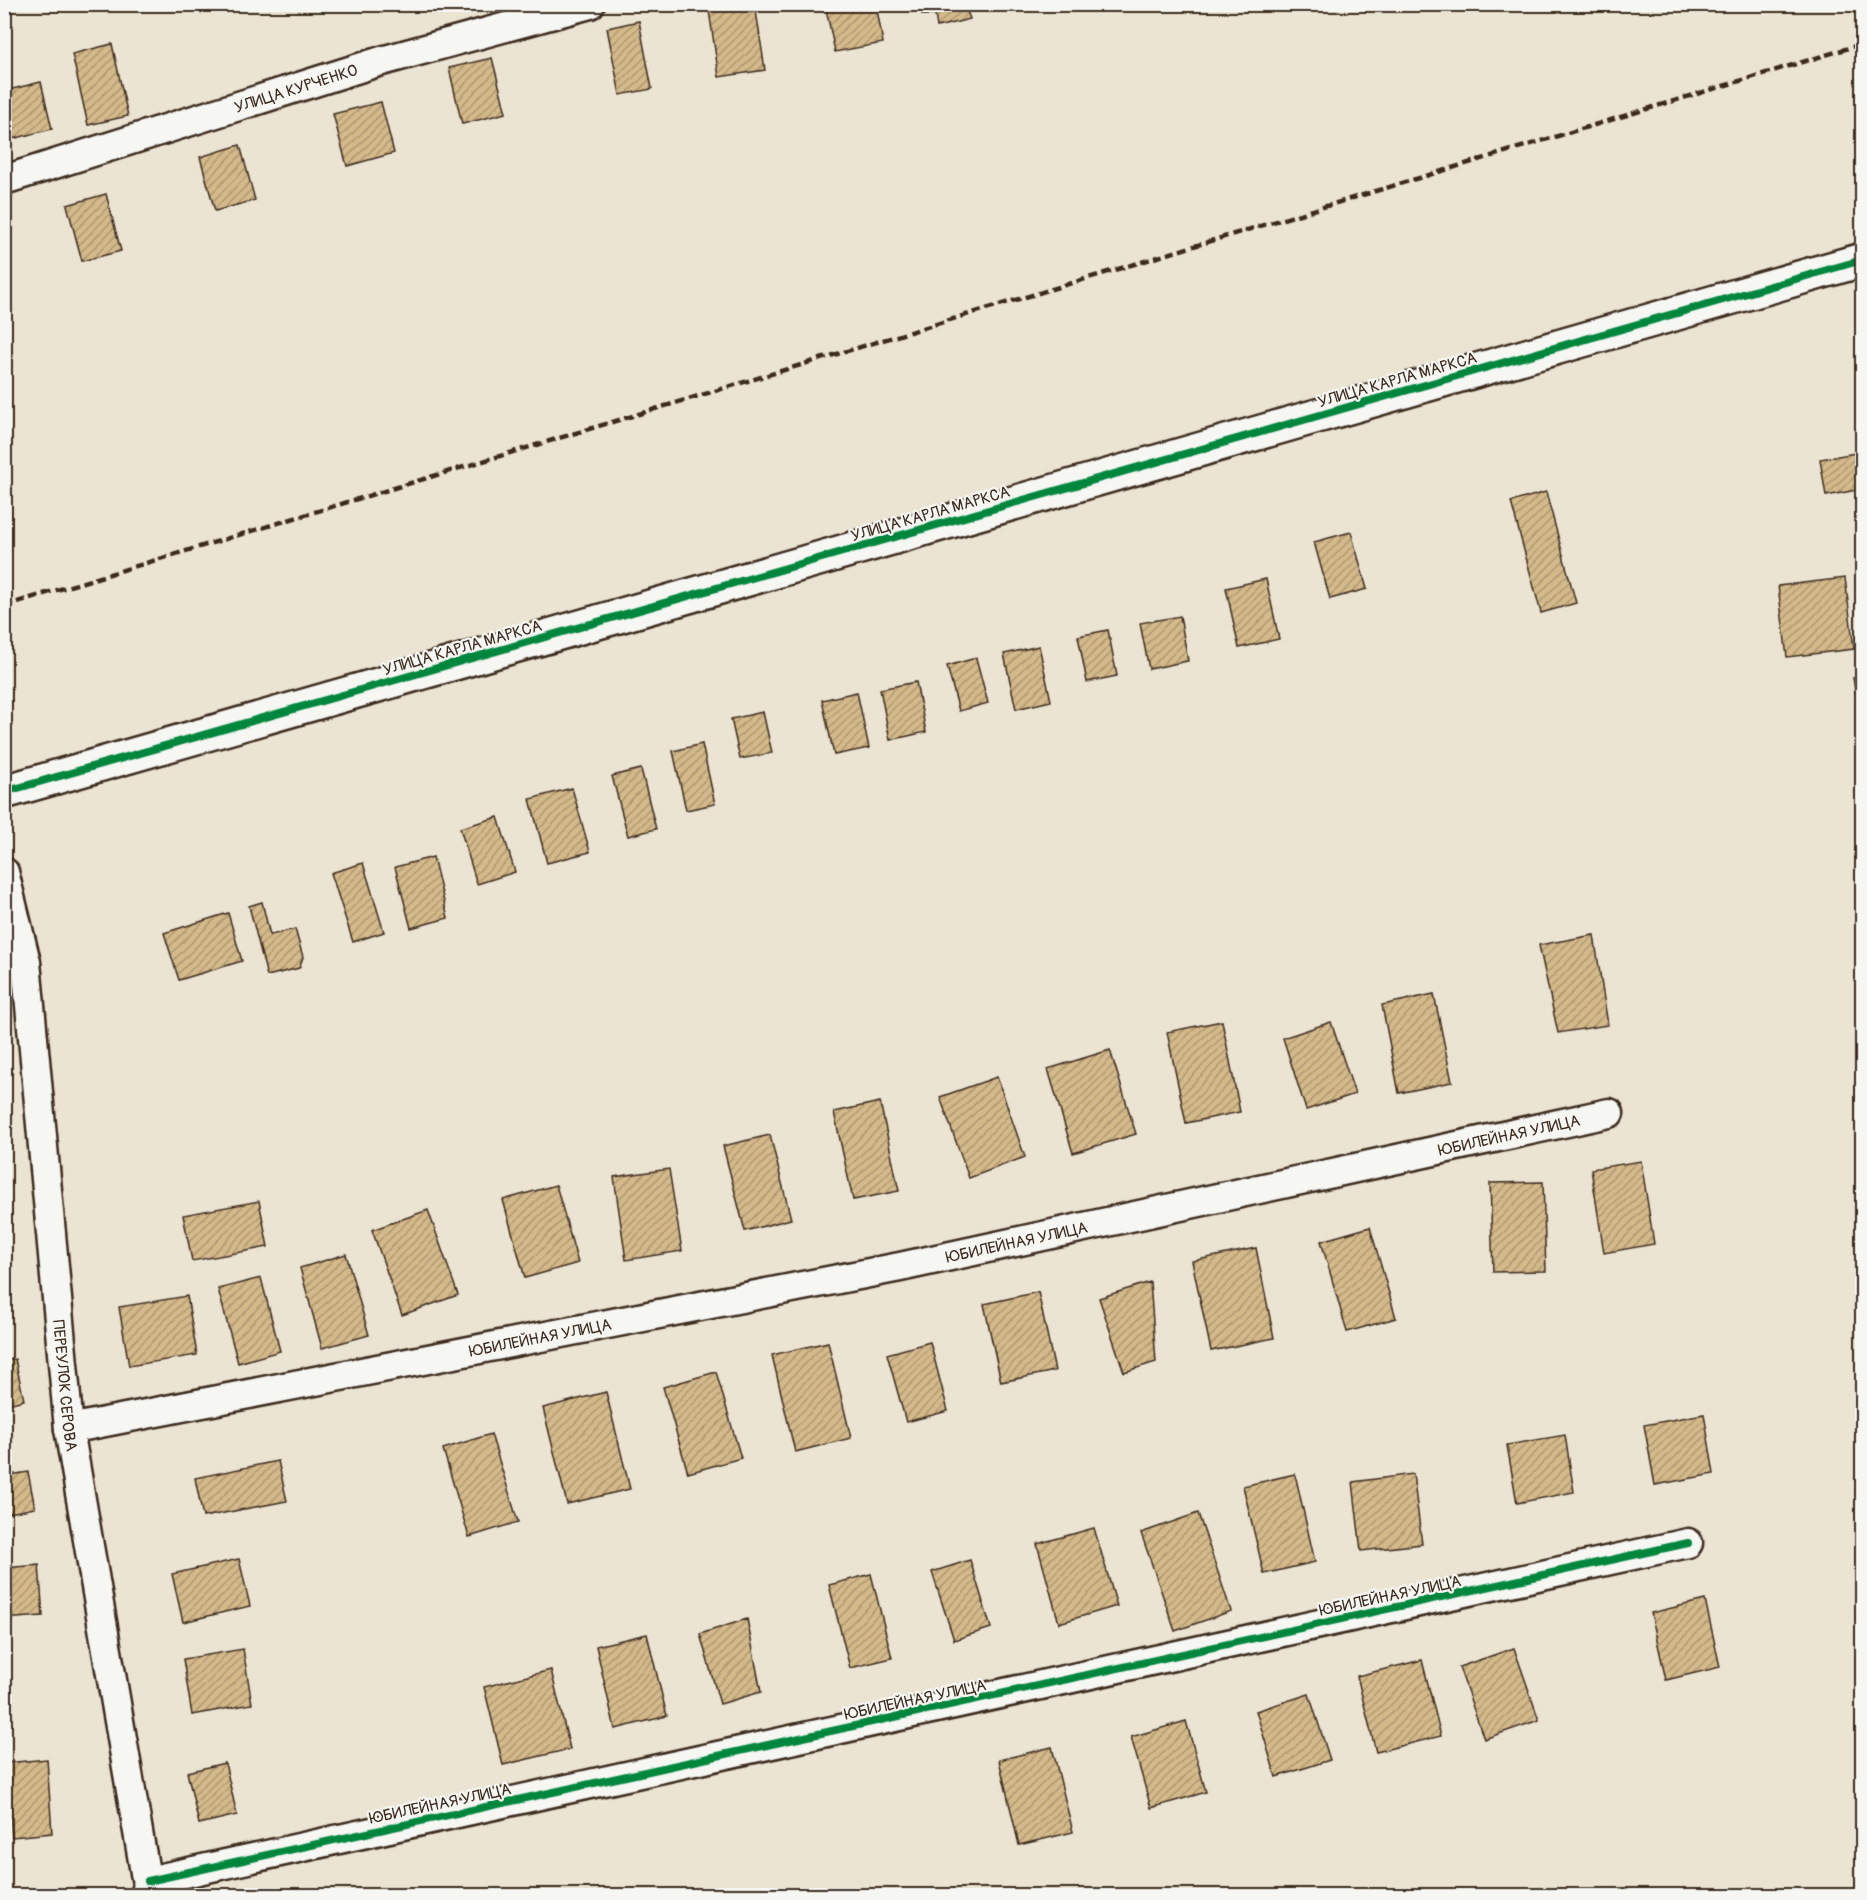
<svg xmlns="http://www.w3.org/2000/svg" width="1867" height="1900" viewBox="0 0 1867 1900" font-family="Pangolin,sans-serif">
  <defs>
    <pattern id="building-hatch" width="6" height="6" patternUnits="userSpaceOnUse" patternTransform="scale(1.5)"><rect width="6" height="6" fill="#d4b98a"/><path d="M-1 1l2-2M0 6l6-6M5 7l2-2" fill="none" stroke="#ad9770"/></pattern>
  </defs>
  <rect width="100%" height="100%" fill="#ece4d3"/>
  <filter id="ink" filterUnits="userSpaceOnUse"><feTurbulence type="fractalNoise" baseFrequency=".0167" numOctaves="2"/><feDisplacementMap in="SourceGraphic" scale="12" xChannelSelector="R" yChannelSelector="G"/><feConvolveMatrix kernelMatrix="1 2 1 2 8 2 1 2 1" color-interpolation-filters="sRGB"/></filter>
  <g filter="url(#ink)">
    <path fill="url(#building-hatch)" stroke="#3b2a1e" stroke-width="1.5" d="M708,4h47l10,66 -46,7z
      M825,4h51l7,39 -48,9z
      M919,4h66v2l-18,5 3,8 -33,8 -2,-12h-13z
      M639,21l13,68 -32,6 -13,-67z
      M112,44l16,72 -40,9 -16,-71z
      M492,58l14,55 -44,11 -13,-56z
      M41,82l11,47 -48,12v-50z
      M381,102l13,51 -47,13 -14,-52z
      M240,145l15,55 -40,11 -15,-54z
      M106,194l15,57 -39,10 -15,-56z
      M1862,452v37l-36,7 -6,-37z
      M1546,492l30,111 -35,10 -30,-111z
      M1351,532l16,57 -37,10 -16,-57z
      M1845,578l9,71 -67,8 -9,-71z
      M1266,579l13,60 -40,9 -13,-60z
      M1180,616l8,45 -39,8 -9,-46z
      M1108,630l9,46 -30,6 -9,-46z
      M1039,646l12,55 -35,8 -12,-55z
      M976,658l12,45 -29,8 -12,-45z
      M1862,677v42l-2,1 -7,-42z
      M916,682l10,50 -36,8 -10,-51z
      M857,692l12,56 -35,7 -12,-55z
      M763,712l9,41 -32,6 -9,-40z
      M702,744l13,60 -29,6 -13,-59z
      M641,769l15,60 -28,7 -16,-60z
      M572,788l18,64 -43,11 -17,-64z
      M498,817l17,55 -38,12 -17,-56z
      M433,857l15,61 -37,10 -16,-61z
      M363,863l21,69 -31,10 -22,-69z
      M262,902l8,33 25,-6 8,28 -4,11 -32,8 -18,-70z
      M228,913l14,48 -63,19 -15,-47z
      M1594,935l14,90 -50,8 -19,-88z
      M1434,994l18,88 -53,11 -17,-88z
      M1222,1021l18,91 -54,11 -19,-91z
      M1331,1022l24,72 -49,16 -23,-72z
      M1110,1050l26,84 -63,19 -25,-84z
      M997,1077l28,80 -56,21 -29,-81z
      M880,1102l19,89 -46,9 -19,-88z
      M770,1135l21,84 -46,12 -22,-85z
      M1641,1161l13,83 -50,9 -13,-84z
      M669,1169l13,82 -56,9 -12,-83z
      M1543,1182l3,89 -53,1 -3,-89z
      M556,1185l22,78 -53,15 -22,-78z
      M259,1201l9,46 -76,14 -9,-46z
      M428,1210l30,85 -56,20 -30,-85z
      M1370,1227l26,91 -49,14 -26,-91z
      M4,1243l7,39 -7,2z
      M1256,1248l18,90 -63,13 -19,-90z
      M346,1254l23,81 -47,13 -22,-80z
      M261,1278l19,73 -42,12 -20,-74z
      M1150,1282l6,80 -32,10 -25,-74z
      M1038,1292l17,79 -54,11 -17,-78z
      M187,1296l10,59 -68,11 -10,-59z
      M828,1342l23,96 -56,14 -23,-97z
      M930,1342l18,69 -42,11 -19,-68z
      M15,1359l9,41 -20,5v-44z
      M716,1372l25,86 -53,15 -25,-86z
      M606,1392l24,97 -63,15 -24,-96z
      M1704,1414l10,60 -59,11 -11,-60z
      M491,1434l27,88 -49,15 -26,-88z
      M1565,1435l9,57 -57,11 -10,-58z
      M278,1461l9,40 -84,16 -8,-39z
      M28,1472l7,36 -31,6v-38z
      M1295,1474l20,88 -51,12 -21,-88z
      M1413,1474l9,70 -61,7 -8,-69z
      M1198,1513l33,98 -56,20 -34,-98z
      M1094,1528l23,78 -58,17 -22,-79z
      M239,1559l11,47 -67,16 -11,-48z
      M970,1560l21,68 -37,12 -22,-68z
      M39,1565l4,51 -39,3v-51z
      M871,1574l21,84 -42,10 -21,-83z
      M1705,1600l15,67 -54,13 -15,-67z
      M747,1619l14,73 -41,12 -20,-70z
      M647,1634l20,82 -52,13 -19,-83z
      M1514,1648l25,72 -55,19 -25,-72z
      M243,1649l9,55 -60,11 -9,-56z
      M1422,1660l19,76 -65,16 -19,-76z
      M551,1670l19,79 -67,16 -19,-78z
      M1309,1694l21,66 -54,17 -20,-66z
      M1186,1721l20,71 -55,16 -20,-71z
      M1052,1747l21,85 -54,13 -20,-85z
      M47,1759l5,74 -40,4 -6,-74z
      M225,1763l12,52 -38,9 -12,-52z"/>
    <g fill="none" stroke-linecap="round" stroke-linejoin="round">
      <g stroke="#3b2a1e" stroke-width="33">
        <g id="minor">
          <path id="s1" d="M4,180l374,-118 212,-58"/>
          <path id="s2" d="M4,872l22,90 43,467 80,467"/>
          <path id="s3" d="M69,1429l831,-162 709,-154"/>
          <path d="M148,1881l1540,-338"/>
        </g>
      </g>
      <g stroke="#3b2a1e" stroke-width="38">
        <path id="tertiary" d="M4,792l1858,-532"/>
      </g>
      <use href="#minor" stroke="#f6f6f2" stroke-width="28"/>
      <use href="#tertiary" stroke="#f6f6f2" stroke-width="33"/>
      <path stroke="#3b2a1e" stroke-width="4.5" stroke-dasharray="9 4.5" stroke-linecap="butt" d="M4,606l1858,-562"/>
      <g stroke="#f6f6f2" stroke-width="11">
        <path id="cycleway" d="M4,792l1858,-532
          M148,1881l1540,-338"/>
      </g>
      <use href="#cycleway" stroke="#00873e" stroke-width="8"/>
    </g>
  </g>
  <g text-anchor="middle" stroke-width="4.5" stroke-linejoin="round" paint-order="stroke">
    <g font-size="16" fill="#3b2a1e" stroke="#f6f6f2">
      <text dy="6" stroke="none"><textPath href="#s1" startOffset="306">УЛИЦА КУРЧЕНКО</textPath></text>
      <text transform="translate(1397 379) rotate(-16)" y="6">УЛИЦА КАРЛА МАРКСА</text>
      <text transform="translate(930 513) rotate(-16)" y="6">УЛИЦА КАРЛА МАРКСА</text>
      <text transform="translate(462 647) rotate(-16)" y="6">УЛИЦА КАРЛА МАРКСА</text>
      <text dy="6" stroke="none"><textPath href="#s3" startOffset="1470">ЮБИЛЕЙНАЯ УЛИЦА</textPath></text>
      <text dy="6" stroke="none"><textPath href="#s3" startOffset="966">ЮБИЛЕЙНАЯ УЛИЦА</textPath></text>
      <text dy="6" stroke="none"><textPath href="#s3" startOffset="480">ЮБИЛЕЙНАЯ УЛИЦА</textPath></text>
      <text dy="6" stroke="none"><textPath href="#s2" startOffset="518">ПЕРЕУЛОК СЕРОВА</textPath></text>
      <text transform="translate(1390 1595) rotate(-12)" y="6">ЮБИЛЕЙНАЯ УЛИЦА</text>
      <text transform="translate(915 1699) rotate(-12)" y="6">ЮБИЛЕЙНАЯ УЛИЦА</text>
      <text transform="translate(440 1803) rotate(-12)" y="6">ЮБИЛЕЙНАЯ УЛИЦА</text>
    </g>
  </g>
  <rect width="1867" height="1900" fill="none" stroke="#f6f6f2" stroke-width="24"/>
  <rect x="12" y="12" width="1843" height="1876" fill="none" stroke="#3b2a1e" stroke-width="2" filter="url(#ink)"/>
</svg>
